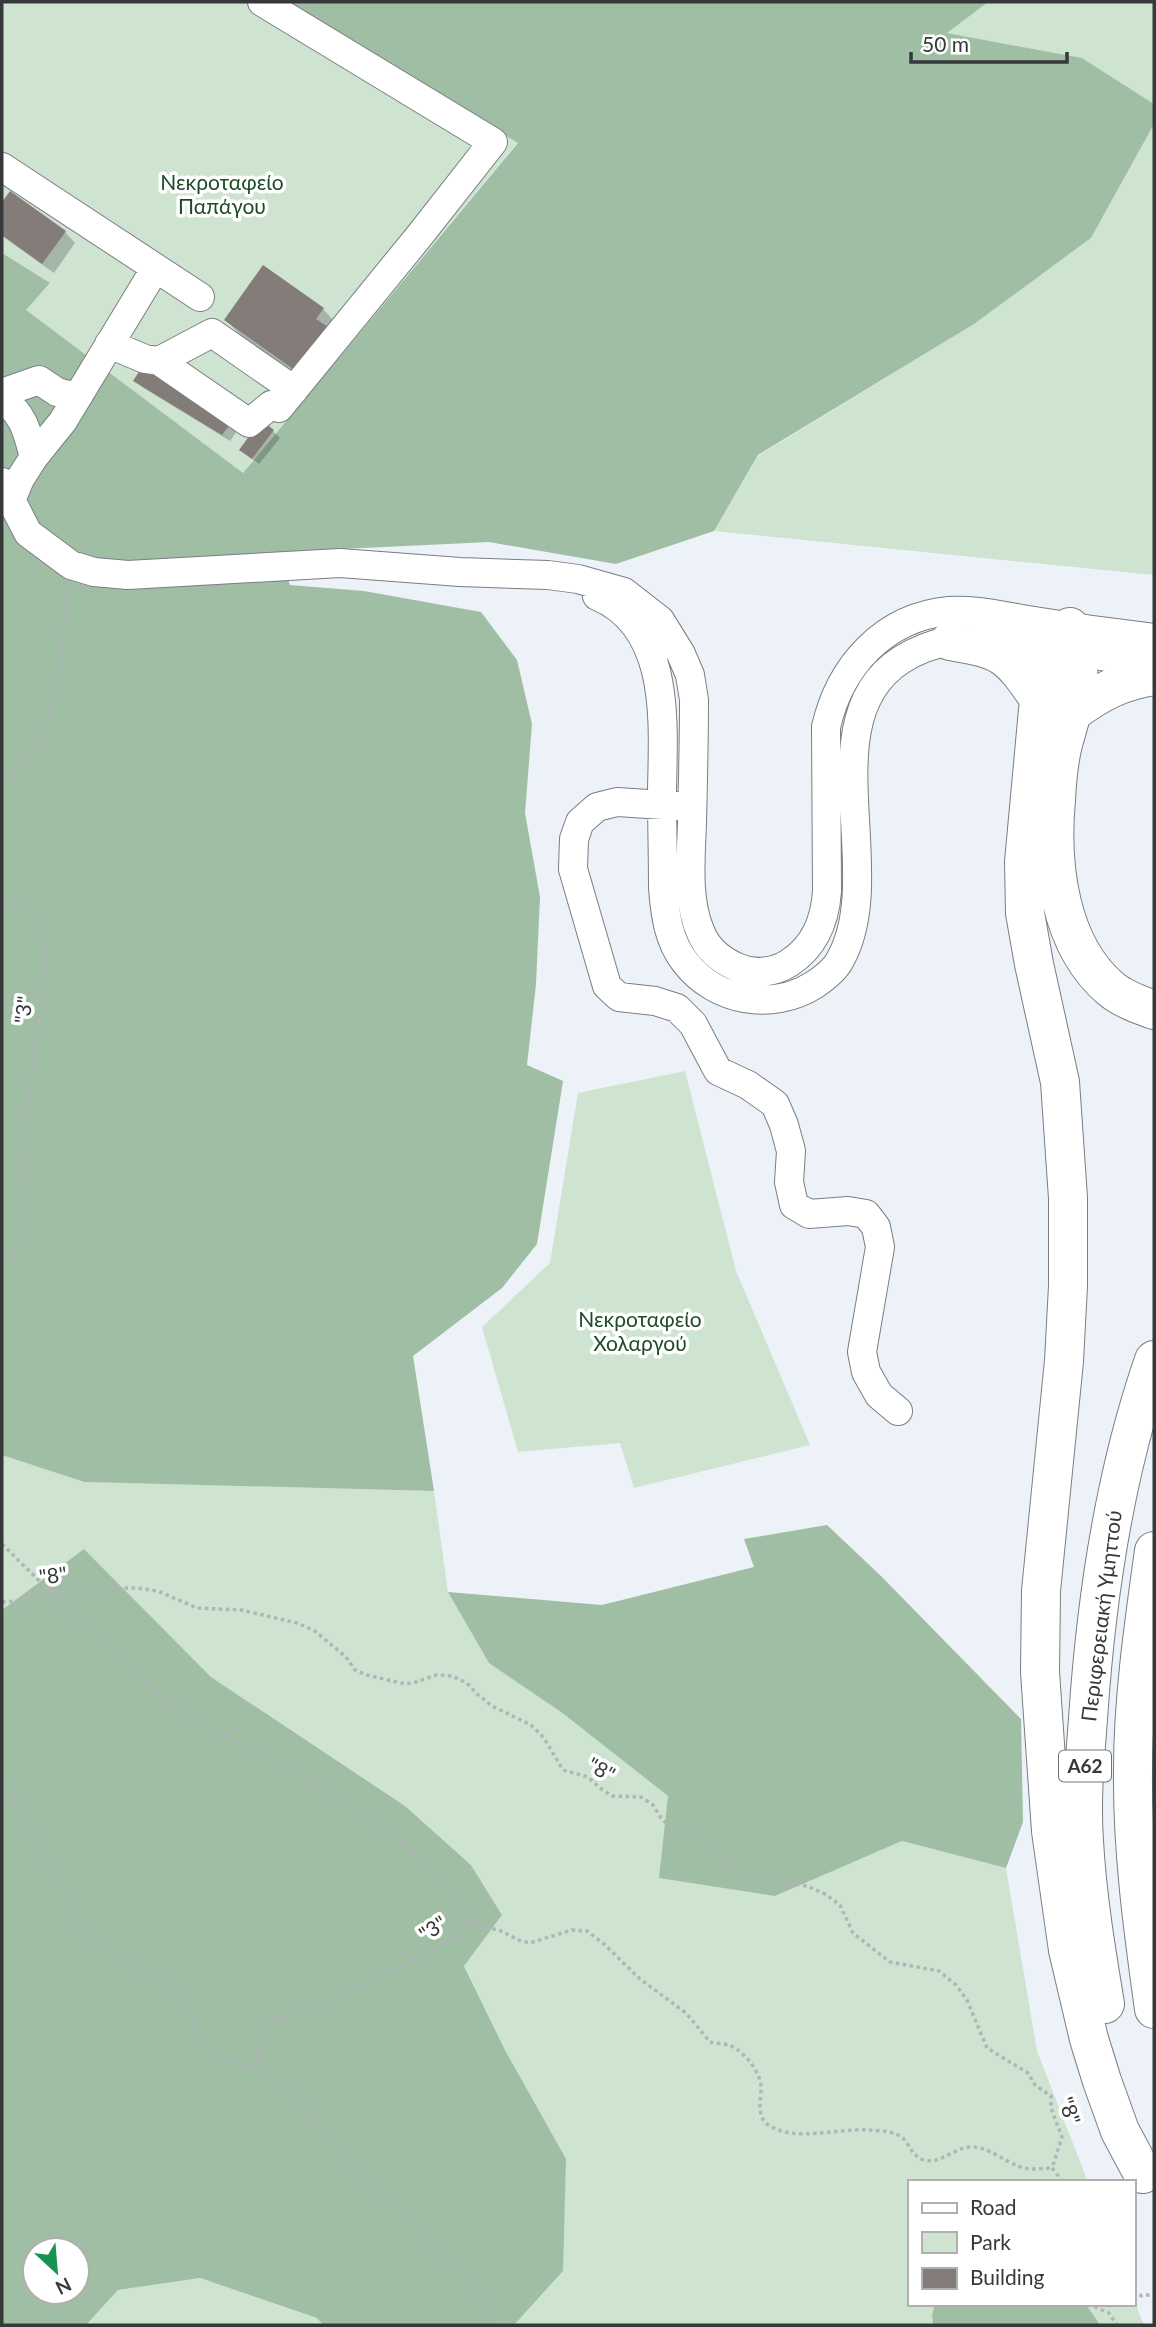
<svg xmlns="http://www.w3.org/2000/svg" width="1156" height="2327" viewBox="0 0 1156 2327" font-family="Lato,sans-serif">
  <rect width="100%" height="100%" fill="#ecf2f8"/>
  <path fill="#cfe3d1" d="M2,2h286l230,140 -275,331 -218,-163 25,-26 -48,-31z
    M988,2h166v102l-72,-46 -136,-25z
    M1154,124v451l-440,-44 44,-75 216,-132 117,-86z
    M685,1071l51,200 74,174 -176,43 -14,-45 -102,9 -36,-125 68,-64 28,-170z
    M2,1455l82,27 350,9 14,101 41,70 72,50 107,84 107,100 127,-55 104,27 31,183 51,131h-179v122h26l-3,11 1,10h-419l49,-54 -57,-219 -42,-87 38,-50 -31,-50 -66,-59 -194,-129 -127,-128 -82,61z
    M200,2278l117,40 6,7h-237l32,-35z
    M1133,2298l11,27h-44l-14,-21h47z"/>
  <path fill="#a0bea3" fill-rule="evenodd" d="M288,2h700l-41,31 135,25 72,46v20l-63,114 -117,86 -216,131 -44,76 -98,33 -127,-22 -210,10 11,33 74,6 117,21 36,48 15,64 -7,89 15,84 -4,87 -9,81 36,16 -26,163 -35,44 -89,68 21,135 -350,-9 -82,-27v-1202l48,30 -24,27 217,163 275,-330z
    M827,1525l54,51 140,143 2,103 -17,46 -104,-27 -127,55 -116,-18 9,-82 -107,-84 -72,-49 -41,-71 154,13 152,-38 -10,-28z
    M84,1549l127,128 194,129 66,59 31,50 -38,51 42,86 60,107 -3,112 -49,54h-191l-6,-7 -117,-40 -82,12 -32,35h-84v-715zM35,2250h42v42h-42z
    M935,2304h151l14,21h-167l-1,-10z"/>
  <path fill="#0003" d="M10,193l55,39 10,11 -21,30 -52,-37v-31z
    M323,309l14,15 -26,60 -71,-49 -14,-15z
    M135,380l95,44 7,7 -7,10 -88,-54z
    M273,431l7,7 -21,26 -18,-14z"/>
  <path fill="#847c79" d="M10,191l56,40 -24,33 -40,-29v-33z
    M263,265l61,43 -8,11 12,8 -32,44 -72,-51z
    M142,367l89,56 -9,12 -89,-54z
    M261,420l13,10 -22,29 -13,-9z"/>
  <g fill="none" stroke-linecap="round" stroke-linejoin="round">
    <g stroke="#797e83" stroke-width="30">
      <path id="minor" d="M2,167l198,130
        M109,344l36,15 14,2 90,62 22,-18 8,3 141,-173 73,-93 -231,-140
        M159,361l53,-28 82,57
        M2,393l37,-13 18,12 20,5
        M2,398c22,17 25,33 32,59
        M2,482l26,51 43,32 23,7 34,3 212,-12 120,9 88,3 30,4 46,13 36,28 21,34 9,21 4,25c0,41 -1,82 -2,122 -1,36 -6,78 9,111 7,17 21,28 38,35 16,7 36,4 50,-5 26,-17 36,-42 38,-72l-1,-164c14,-61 58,-110 123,-116 25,-2 53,5 79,9 42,7 84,13 126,18
        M12,498l8,-19 14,-22 29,-36 92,-152
        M597,596c75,31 66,129 65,195 0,32 1,64 1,97 2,26 5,52 22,74 31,40 87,49 129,23 9,-6 21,-15 26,-25 49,-86 -32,-240 61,-300 14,-9 32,-16 49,-19 28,-5 56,1 84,5 40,5 80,12 120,20
        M679,806l-62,-4 -20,5 -17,15 -6,17 -1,30 34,117 12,11 36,4 22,7 16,16 25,47 30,14 27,19 9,21 7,26 -2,31 5,23 15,9 39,-3 18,3 10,13 4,20 -18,105 4,20 13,23 19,16"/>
    </g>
    <g stroke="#797e83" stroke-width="40">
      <path id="highway" d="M1070,627l-20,37 -11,35 -15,163 1,51 9,51 26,118 8,116v88l-4,75 -23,230 -1,81 11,159 17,119 21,89 13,42 18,50 23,43
        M1070,627c2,8 6,17 7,25 5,29 -4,57 -12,85 -6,19 -8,43 -9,63 -6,64 3,145 55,189 12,10 29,16 43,21
        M950,641c54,9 58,13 89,58
        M1073,712c27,-20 48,-31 81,-36
        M1154,1551c-10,72 -21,146 -21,219 -1,80 10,160 21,239
        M1105,2004c-9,-54 -18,-109 -21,-163 -3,-41 1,-82 4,-122 8,-121 26,-244 66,-359"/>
    </g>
    <path stroke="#b0b5ba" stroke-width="3.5" stroke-dasharray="3.5 3.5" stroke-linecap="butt" d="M2,789l31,-38 21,-47 14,-117
      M2,894l28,13 10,18 5,29 -3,47 -21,146 2,74 -9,29 -12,22
      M2,1544l110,109 57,51 156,86 63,41 62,53 11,20 5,17 -7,15 -68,35 -86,40 -32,11 -17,17 2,22 42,40 58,73 109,106 40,45
      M2,1602l16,-1 10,-6 22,-5 16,2 15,-4 15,3 17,-3h23l22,3 39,17 44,2 56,13 18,8 31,26 9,13 12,5 38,9 11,-2 20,-7 16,1 15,7 10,11 15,12 39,19 13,13 19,32 25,7 12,11 12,8 29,1 12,8 8,13 12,11 34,8 7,7 4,11 28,19 61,12 18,8 15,11 13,28 37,29 49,9 17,14 11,15 20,48 41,25 7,12 16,11v12l11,29 -10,31
      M2,1785l18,21 23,51 28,43 3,24 36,30 64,33 23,43 18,23 30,14 13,-6
      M466,1921l5,4 28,5 24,12h10l39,-12 15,1 17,13 36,35 46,34 24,29c6,2 15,1 21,4 13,5 30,27 30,41 0,14 -5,31 9,39 26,16 68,2 99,4 14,1 31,1 38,13 4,7 7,12 14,16 19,8 33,-13 51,-12 17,0 33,15 49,20 9,4 21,1 31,1
      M1052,2168l11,14
      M1133,2292l9,4 12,-2
      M1088,2304l21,9 8,12"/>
    <use href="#minor" stroke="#fff" stroke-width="28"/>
    <use href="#highway" stroke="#fff" stroke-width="38"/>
  </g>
  <g text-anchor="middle" stroke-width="7" stroke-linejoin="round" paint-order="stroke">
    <rect fill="#fff" stroke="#727475" stroke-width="2" x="1059" y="1750.5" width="52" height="31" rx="5"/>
    <g font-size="19" font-weight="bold" fill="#36383a">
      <text x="1085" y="1773">Α62</text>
    </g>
    <g font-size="21" fill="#1e4c27" stroke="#fff">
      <text x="222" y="190">Νεκροταφείο<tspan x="222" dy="24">Παπάγου</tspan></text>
      <text x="640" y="1327">Νεκροταφείο<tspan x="640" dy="24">Χολαργού</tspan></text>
    </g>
    <g font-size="21" fill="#36383a" stroke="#fff">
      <text transform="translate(24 1010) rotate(-83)" y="7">"3"</text>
      <text transform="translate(53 1576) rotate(-7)" y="7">"8"</text>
      <text transform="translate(1102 1616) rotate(-83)" y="7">Περιφερειακή Υμηττού</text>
      <text transform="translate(601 1770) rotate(29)" y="7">"8"</text>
      <text transform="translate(433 1929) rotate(-33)" y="7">"3"</text>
      <text transform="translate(1069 2111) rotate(71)" y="7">"8"</text>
    </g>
  </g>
  <rect width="1156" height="2327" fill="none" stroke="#36383a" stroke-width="7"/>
  <rect x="908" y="2180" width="228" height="126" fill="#ffffff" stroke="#afafb0" stroke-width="2"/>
  <rect x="922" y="2203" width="35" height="10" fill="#ffffff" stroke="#afafb0" stroke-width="2"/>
  <text x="970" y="2215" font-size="21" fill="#36383a">Road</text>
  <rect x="922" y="2232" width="35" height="21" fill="#cfe3d1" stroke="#afafb0" stroke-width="2"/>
  <text x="970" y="2250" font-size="21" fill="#36383a">Park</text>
  <rect x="922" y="2268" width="35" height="21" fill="#847c79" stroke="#afafb0" stroke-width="2"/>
  <text x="970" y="2285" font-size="21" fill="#36383a">Building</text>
  <g transform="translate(56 2271) rotate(154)"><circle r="33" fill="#ffffff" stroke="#afafb0" stroke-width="2"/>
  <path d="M0-5L12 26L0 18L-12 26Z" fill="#199450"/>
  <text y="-10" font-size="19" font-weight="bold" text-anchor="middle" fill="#36383a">N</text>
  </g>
  <path d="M911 52v10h156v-10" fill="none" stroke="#36383a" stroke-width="3.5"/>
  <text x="922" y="52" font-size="21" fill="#36383a" stroke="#ffffff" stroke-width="5" paint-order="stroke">50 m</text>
</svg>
